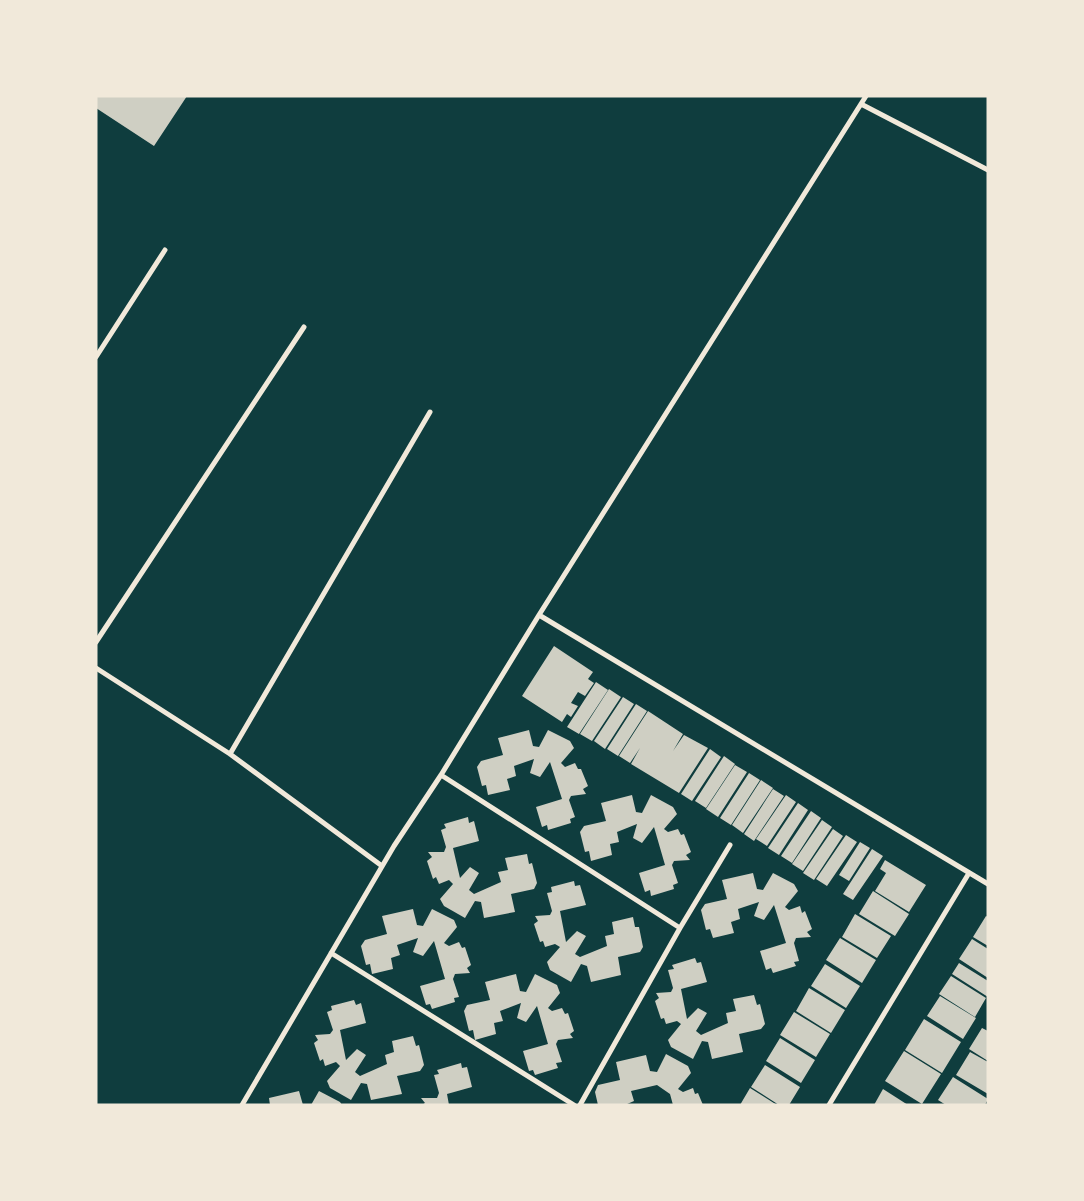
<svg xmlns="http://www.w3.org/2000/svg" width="1084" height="1201" viewBox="0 0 1084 1201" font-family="Georgia,serif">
  <rect width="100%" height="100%" fill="#0f3d3e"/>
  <path fill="#cfcfc3" d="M96,96h91l-33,50 -58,-38z
    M554,646l39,26 -5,7 6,4 -9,13 -7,-4 -7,11 7,3 -7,11 -4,-3 -5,8 -40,-26z
    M596,682l12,8 -29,44 -12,-7z
    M609,689l12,8 -29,44 -12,-7z
    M623,697l11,7 -29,45 -11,-8z
    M636,704l11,7 -29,45 -11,-7z
    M648,711l35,23 -10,17 11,-16 24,13 -29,45 -48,-29 9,-16 -10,15 -11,-7z
    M529,730l4,16 6,1 9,-17 22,11 4,7 -13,15 4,4 10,-4 3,6h3l7,17 -5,3 3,5 -15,2 -2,4 6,17 -5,2 1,4 -23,7 -1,-5 -5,2 -6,-20 26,-8 -12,-37 -10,15 -10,-4 4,-14 -20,7 2,10 -9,3 3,11 -22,5 -2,-10 -4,1 -5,-19 4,-6 22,-6 -5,-17z
    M710,749l11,8 -29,44 -11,-7z
    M724,756l11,8 -29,44 -11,-7z
    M735,765l12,7 -29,45 -12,-8z
    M749,773l11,7 -29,45 -11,-7z
    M761,780l12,8 -30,45 -11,-8z
    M773,789l11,7 -30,45 -10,-7z
    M632,795l4,17 6,1 9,-18 22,12 4,7 -13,15 4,3 10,-3 3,6 3,-1 7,18 -5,3 4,5 -16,1 -2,4 6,18 -5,2 1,4 -23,7 -1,-6 -5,2 -6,-19 26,-8 -11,-38 -12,16 -9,-5 4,-14 -20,8 2,10 -9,2 2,11 -21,6 -2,-10 -4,1 -5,-20 4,-6 22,-5 -5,-18z
    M786,795l10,7 -29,44 -11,-7z
    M798,803l10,7 -29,45 -11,-7z
    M811,811l10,7 -29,45 -11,-7z
    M468,817l1,6 5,-2 5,20 -26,7 7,30 10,-11 9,6 -10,17 5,4 27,-12 -3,-10 10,-2 -3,-12 22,-4 2,10 3,-1 5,20 -3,6 -23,5 4,18 -31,6 -3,-16 -6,-1 -10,17 -21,-12 -4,-7 13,-15 -4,-4 -10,4 -3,-7 -3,2 -6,-18 5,-4 -4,-5h16l2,-5 -5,-17 5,-2 -2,-4z
    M822,820l10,7 -29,44 -11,-7z
    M833,829l10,7 -29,44 -11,-7z
    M846,835l11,7 -30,44 -11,-7z
    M860,842l10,6 -21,33 -10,-6z
    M872,849l11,7 -30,44 -10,-6z
    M885,860l41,25 -17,27 -34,-21 11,-18 -6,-4z
    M753,873l4,16 6,1 10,-17 21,11 4,7 -13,16 4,3 11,-4 2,7 3,-2 7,18 -5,3 4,5 -15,1 -2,5 5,18 -5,1 2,4 -23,7 -2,-5 -5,2 -6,-19 26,-8 -12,-38 -10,15 -10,-4 5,-14 -21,7 2,10 -9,3 3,11 -21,5 -3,-9 -4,1 -5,-20 4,-6 22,-5 -5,-19z
    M574,881l1,5 5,-1 6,20 -26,6 6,31 11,-11 9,5 -11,18 5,3 27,-11 -2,-10 9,-2 -2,-12 21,-5 2,10h4l4,20 -3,5 -22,5 3,18 -30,7 -4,-16 -6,-2 -10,18 -21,-12 -3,-8 13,-15 -5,-3 -10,3 -2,-6 -3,1 -6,-18 4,-3 -3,-5 15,-1 2,-4 -5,-18 5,-1 -1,-5z
    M873,891l36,23 -14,22 -36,-22z
    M413,909l4,16 6,1 9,-17 22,11 3,7 -13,16 5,3 10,-4 3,6 3,-1 6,18 -4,3 3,5 -15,1 -2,5 6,18 -5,1 1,4 -23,7 -2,-5 -4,1 -6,-19 25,-7 -11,-38 -11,15 -10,-4 5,-14 -21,7 3,10 -9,3 2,11 -21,5 -2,-10 -4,1 -5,-19 4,-6 22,-6 -5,-18z
    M855,914l36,22 -14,22 -35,-21z
    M986,916l2,1v29l-15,-9z
    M840,938l36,22 -14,23 -36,-23z
    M972,939l16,10v29l-29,-19z
    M695,958l2,5 4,-1 6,20 -26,7 6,30 11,-11 9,5 -11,18 5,4 27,-12 -2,-10 10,-2 -3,-12 21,-4 3,10 3,-1 5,20 -4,5 -22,5 4,18 -31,7 -4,-17 -6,-1 -9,18 -22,-12 -3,-7 13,-16 -4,-3 -11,3 -2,-6 -3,1 -6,-18 4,-3 -3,-5 15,-1 2,-4 -5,-18 6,-1 -2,-4z
    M959,963l29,18v16l-36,-23z
    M825,964l35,22 -14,22 -35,-22z
    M516,974l4,17 6,1 9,-18 22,11 3,8 -12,15 4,3 10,-3 3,6 3,-1 6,18 -4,3 3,4 -15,2 -2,4 6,18 -6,1 2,5 -23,7 -2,-5 -4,1 -6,-20 25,-7 -11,-38 -11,16 -9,-4 4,-15 -21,8 3,10 -9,2 2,11 -21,6 -2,-10 -4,1 -5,-20 3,-6 23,-5 -5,-18z
    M951,976l35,22 -11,19 -36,-23z
    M809,988l36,22 -14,23 -35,-22z
    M940,996l36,22 -13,21 -36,-23z
    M354,1000l2,5 5,-2 5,20 -26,7 6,30 11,-11 9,6 -11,17 5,4 27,-12 -2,-9 9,-3 -2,-11 21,-5 3,10 3,-1 5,20 -4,6 -23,5 5,18 -31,6 -4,-16 -6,-1 -10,17 -21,-12 -3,-7 13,-15 -4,-4 -11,4 -2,-7 -3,2 -6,-18 4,-3 -3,-5 15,-1 3,-4 -6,-18 5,-2 -1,-4z
    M794,1012l36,22 -14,23 -36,-22z
    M924,1019l37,23 -19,31 -37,-23z
    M982,1028l6,3v30l-19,-12z
    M780,1038l35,22 -14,23 -35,-22z
    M904,1051l37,23 -19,30 -37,-23z
    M970,1052l18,10v32l-32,-19z
    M666,1054l22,12 3,7 -13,16 5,3 10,-4 2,6 3,-1 5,12h-30l-3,-11 -13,-9 -26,6 3,10 -9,4h-27l-3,-13 3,-7 22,-5 -4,-18 30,-7 4,16 7,1z
    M461,1063l1,5 5,-1 5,20 -25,7 2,11h-27l3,-2 -4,-5h16l2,-5 -5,-18 5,-1 -2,-4z
    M765,1065l35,22 -11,18h-10l-28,-18z
    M953,1077l35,22 -3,6h-39l-8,-5z
    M750,1088l27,17h-37z
    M883,1089l25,16h-34z
    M299,1091l4,14h-33l-1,-7z
    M319,1091l21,11 2,3h-31z"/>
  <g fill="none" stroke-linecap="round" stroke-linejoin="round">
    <path stroke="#f1e9da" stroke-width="5" d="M861,104l127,66
      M96,357l69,-107
      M539,615l449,269
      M96,642l208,-315
      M96,668l134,86 152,112
      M230,754l200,-342
      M441,775l239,153
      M331,953l243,152
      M242,1105l152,-259 47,-71 98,-160 327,-519
      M580,1105l100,-177 50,-83
      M829,1105l140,-232"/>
  </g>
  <rect width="1084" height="1201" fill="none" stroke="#f1e9da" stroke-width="195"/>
</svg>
